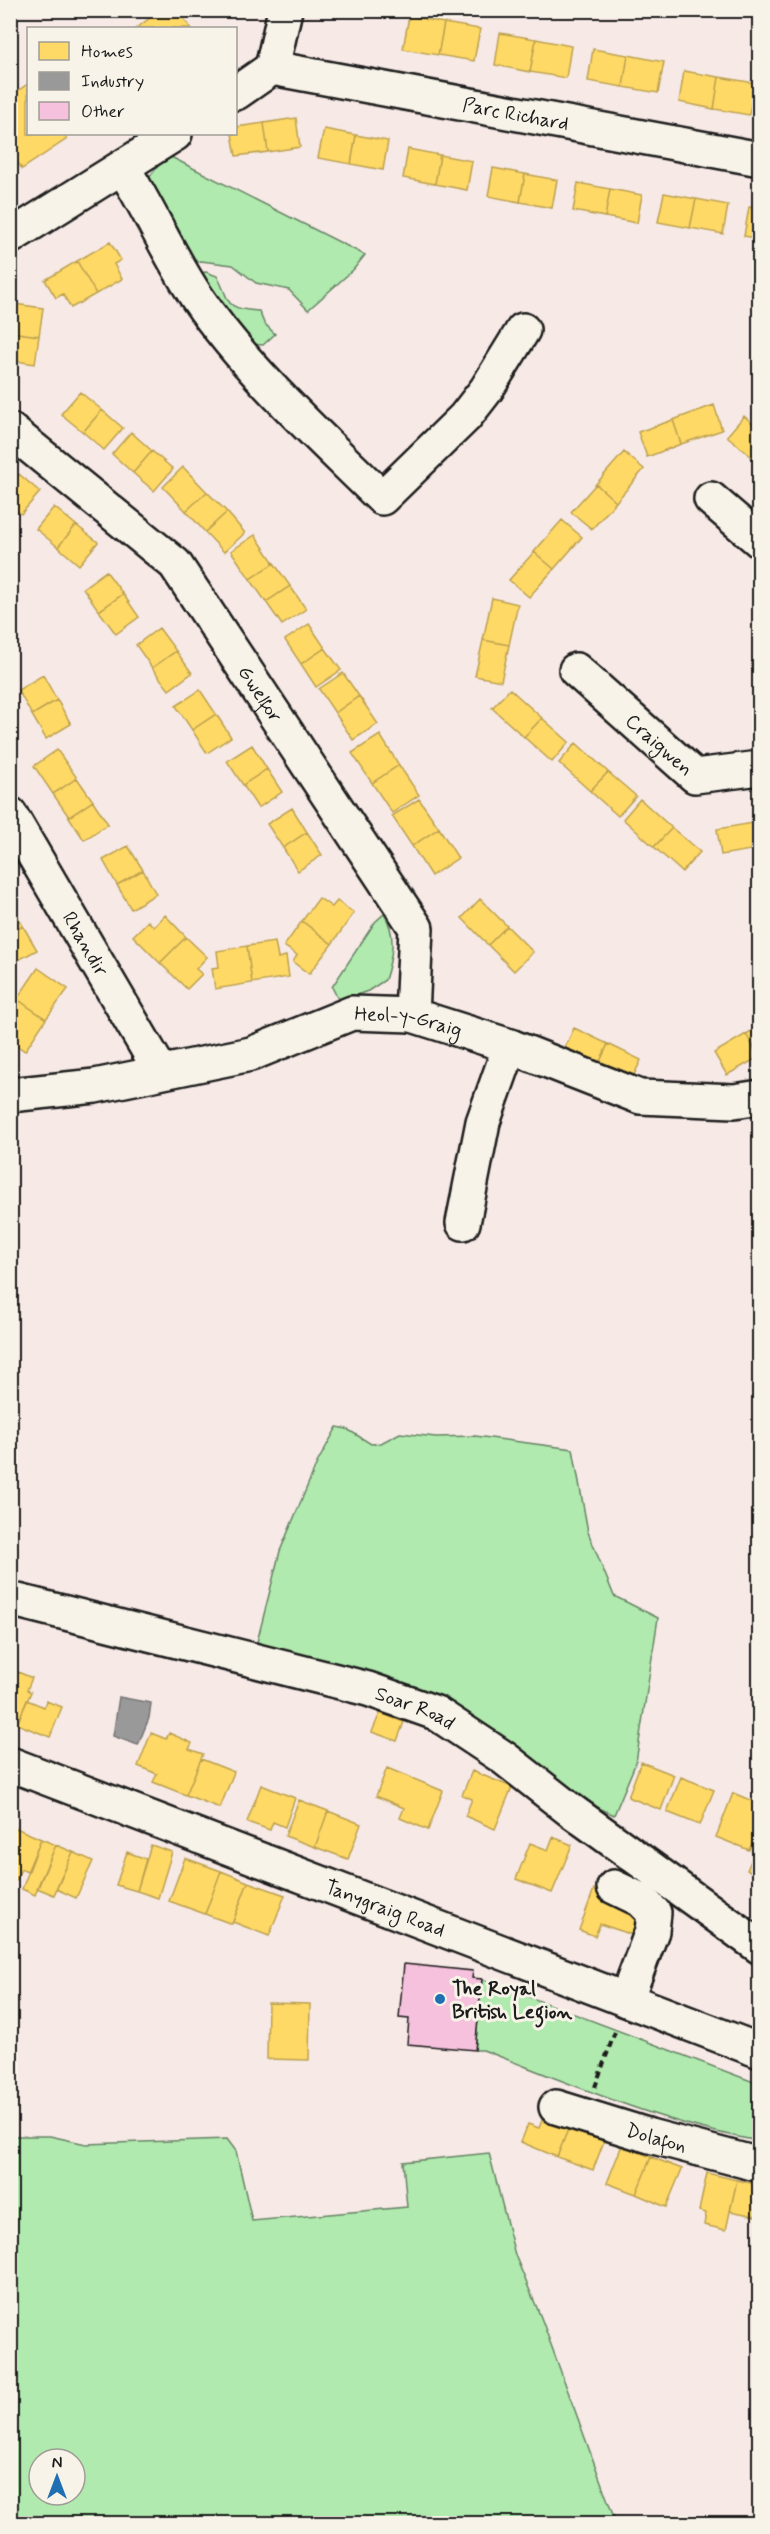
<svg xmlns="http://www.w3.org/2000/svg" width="770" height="2534" viewBox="0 0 770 2534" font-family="Mynerve,sans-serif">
  <rect width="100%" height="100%" fill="#f7e9e6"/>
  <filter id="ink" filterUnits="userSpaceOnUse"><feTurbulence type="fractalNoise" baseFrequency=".0167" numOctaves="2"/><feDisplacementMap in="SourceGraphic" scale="12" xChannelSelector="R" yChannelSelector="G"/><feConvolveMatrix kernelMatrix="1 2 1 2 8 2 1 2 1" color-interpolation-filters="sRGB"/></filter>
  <g filter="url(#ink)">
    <path fill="#b0eaae" stroke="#668365" stroke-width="1.5" fill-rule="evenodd" d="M167,155l198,100 -12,15 -45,40 -19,-20 -33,-7 -23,-18 -32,-4 -12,5 -46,-81z
      M206,272l11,4c14,25 5,33 42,35l5,12 11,11 -12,11 -12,-1 -53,-71z
      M384,914c13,21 8,44 1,66l-17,11 -29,10 -7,-14 43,-65z
      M337,1427l10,2 24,15 10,-1 19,-10 36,4 39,-1 98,13 15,83 26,64 44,22 -22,144 -22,53 -47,-22 -212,-117 -98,-34 23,-91 37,-88z
      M482,1979l277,105v57c-96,-17 -185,-56 -276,-91h-8z
      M10,2136h40l36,8 141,-5 9,12 16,70 155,-14 -4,-45 86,-9 26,102 27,65 74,203h-605zM39,2459h36v36h-36z"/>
    <path fill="#ffd966" stroke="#bba050" stroke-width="1.5" d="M160,10h17l14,18h-54z
      M409,16l35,7 -6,32 -35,-6z
      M444,23l36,6 -6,32 -36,-6z
      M500,33l36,6 -6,33 -35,-7z
      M536,39l35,7 -5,32 -36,-6z
      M593,49l35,6 -5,32 -35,-6z
      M628,55l36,7 -6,31 -35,-6z
      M684,71l35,6 -5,32 -35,-7z
      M719,77l36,6 -6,32 -35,-6z
      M28,84v50h36l3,5 -45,30 -12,-17v-56z
      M296,118l4,29 -32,5 -4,-29z
      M264,123l4,29 -32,4 -4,-22h4v-7z
      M324,129l32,6 -5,29 -33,-6z
      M356,135l32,6 -5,29 -32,-6z
      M408,149l32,6 -5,29 -32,-6z
      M440,155l32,6 -5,29 -32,-6z
      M493,168l32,6 -5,28 -32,-6z
      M525,174l32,6 -5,28 -32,-6z
      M578,183l32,6 -5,28 -32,-6z
      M610,189l32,6 -5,28 -32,-6z
      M664,193l32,6 -6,29 -32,-6z
      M696,199l32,6 -5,29 -33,-6z
      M749,207l11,2v30l-16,-3z
      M110,242l11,18 -7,4 8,15 -26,15 -19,-33z
      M77,261l19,33 -25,14 -8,-14 -7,4 -11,-18z
      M14,304l29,4 -4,28 -29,-4z
      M10,332l29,4 -4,28 -25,-4z
      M80,392l22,18 -19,22 -22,-18z
      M714,405l8,25 -41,14 -8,-24z
      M102,410l21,18 -19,22 -21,-18z
      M744,416l16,14v34l-33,-28z
      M673,420l8,24 -34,13 -9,-25z
      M131,432l21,19 -19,22 -21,-19z
      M152,451l21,18 -19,22 -21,-18z
      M624,452l20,17 -28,33 -20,-18z
      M183,467l24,25 -21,19 -23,-24z
      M19,474l21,18 -19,22 -11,-9v-20z
      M596,484l20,18 -24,27 -21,-17z
      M207,492l20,20 -22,20 -19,-21z
      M54,507l22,18 -18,22 -22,-18z
      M227,512l18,21 -21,19 -19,-20z
      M562,520l20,17 -28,32 -20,-17z
      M76,525l22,17 -19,23 -21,-18z
      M255,535l19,28 -24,16 -19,-28z
      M534,552l20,17 -25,28 -20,-17z
      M274,563l16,23 -24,16 -16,-23z
      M106,571l17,23 -24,17 -16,-23z
      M290,586l16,23 -24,16 -16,-23z
      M123,594l16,23 -23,17 -17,-23z
      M492,598l26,6 -9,41 -26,-5z
      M309,624l16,24 -24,16 -16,-24z
      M159,628l17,23 -24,17 -16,-23z
      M483,640l26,5 -8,36 -26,-5z
      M325,648l16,22 -25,17 -15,-23z
      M176,651l16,22 -23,17 -17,-22z
      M343,673l16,23 -24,17 -16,-24z
      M43,675l14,25 -25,15 -14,-25z
      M510,689l32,29 -18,19 -32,-29z
      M200,690l16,24 -24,16 -16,-24z
      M359,696l19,28 -25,16 -18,-27z
      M57,700l14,24 -25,15 -14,-24z
      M216,714l15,23 -24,16 -15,-23z
      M542,718l27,24 -17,20 -28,-25z
      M380,735l19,30 -27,18 -20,-30z
      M576,743l32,29 -18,19 -31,-28z
      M252,745l15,24 -24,16 -16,-24z
      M57,750l20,28 -24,16 -19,-28z
      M399,765l20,30 -27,18 -20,-30z
      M267,769l15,23 -24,16 -15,-23z
      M608,772l28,24 -18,20 -28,-25z
      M77,778l16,23 -24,16 -16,-23z
      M419,799l20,29 -27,18 -20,-30z
      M640,799l32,29 -18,19 -31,-28z
      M93,801l15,23 -24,16 -15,-23z
      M292,808l15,24 -24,16 -16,-24z
      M760,822v27h-3l-4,-26z
      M753,823l4,26 -36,6 -4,-26z
      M439,828l19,30 -27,18 -19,-30z
      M672,828l28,24 -18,20 -28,-25z
      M307,832l15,23 -24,16 -15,-23z
      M128,846l15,24 -26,15 -14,-25z
      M143,870l13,24 -25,15 -14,-24z
      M319,898l13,9 5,-6 17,12 -22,31 -30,-23z
      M480,899l27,27 -19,19 -26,-27z
      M10,904l13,22 -13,7z
      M165,915l21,22 -26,26 -27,-27 15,-15 6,6z
      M302,921l30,23 -23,30 -16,-12 4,-7 -13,-9z
      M23,926l14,24 -26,14 -1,-31z
      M507,926l26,26 -19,19 -26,-26z
      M186,937l21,20 -11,12 6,5 -15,15 -27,-26z
      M275,942l3,16 8,-2 3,21 -37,6 -5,-37z
      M247,946l5,37 -37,6 -3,-21 7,-1 -2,-16z
      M38,968l30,21 -22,30 -29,-20z
      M17,999l29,20 -21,32 -15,-10v-34z
      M760,1026v30l-1,1 -13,-23z
      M574,1028l34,16 -11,24 -34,-16z
      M746,1034l13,23 -32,18 -13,-22z
      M608,1044l33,16 -11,23 -33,-15z
      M18,1672l14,6 -5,12 4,2 -14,32 -7,-3v-38l3,1z
      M27,1700l17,7 2,-6 16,6 -12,30 -33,-13z
      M380,1713l24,9 -7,19 -25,-9z
      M151,1733l15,6 3,-6 23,10 -3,6 14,5 -17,41 -33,-13 4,-8 -19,-8z
      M201,1759l33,13 -14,36 -34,-13z
      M641,1762l33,13 -13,35 -33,-13z
      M387,1768l56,23 -15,39 -28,-12 4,-10 -28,-12z
      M472,1771l40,16 -17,42 -30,-13 7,-17 -10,-4z
      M681,1777l33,13 -14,35 -33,-13z
      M261,1785l34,13 -10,29 -12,-5 -3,8 -23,-8z
      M733,1793l27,11v20l-11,26 -33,-13z
      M299,1800l29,11 -13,36 -30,-11z
      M328,1811l33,13 -13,35 -33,-12z
      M16,1828l25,11 -14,33 -6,-3 -5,12 -6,-2v-38z
      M553,1837l19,8 -20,48 -36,-14 14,-36 18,7z
      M41,1839l15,6 -21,50 -13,-6z
      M760,1840v34l-13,-4z
      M56,1845l17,7 -19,43 -17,-7z
      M151,1845l21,7 -14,46 -21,-7z
      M73,1852l20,9 -17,37 -20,-9z
      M127,1852l19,7 -9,32 -21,-6z
      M185,1858l36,13 -16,43 -36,-13z
      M221,1871l27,11 -16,42 -27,-10z
      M248,1882l37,13 -16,41 -36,-14z
      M594,1889l49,18 -10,28 -33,-11 -5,12 -16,-6z
      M268,2003l42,1 -1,56 -42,-1z
      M545,2113l26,9 -14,35 -36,-15 7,-18 11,4z
      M571,2122l35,14 -13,34 -36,-13z
      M622,2145l29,12 -15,37 -29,-11z
      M651,2157l31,12 -16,38 -30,-13z
      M707,2173l30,7 -11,50 -22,-5 2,-12 -7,-2z
      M737,2180l23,5v32l-30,-6z"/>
    <path fill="#999" stroke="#747474" stroke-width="1.5" d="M119,1697l32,6 -2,15 -11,27 -25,-9z"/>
    <path fill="#f6c1dd" stroke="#1c1c1c" stroke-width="1.5" d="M404,1964l69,7 -1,7 10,1 -7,71 -68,-6 2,-25 -10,-1z"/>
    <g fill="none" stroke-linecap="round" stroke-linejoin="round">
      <g stroke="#1c1c1c" stroke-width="38">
        <g id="minor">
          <path id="s1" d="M272,68l488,91"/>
          <path d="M272,68l13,-58"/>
          <path d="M236,93l36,-25"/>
          <path d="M123,168c27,42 47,90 75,131 48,71 123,139 184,199l83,-81 21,-27 37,-60"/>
          <path d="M10,237l165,-103"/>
          <path id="s2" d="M10,430l165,134 241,364 -4,87"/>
          <path d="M711,499l49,42"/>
          <path id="s3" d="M576,670l119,106 65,-8"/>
          <path id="s4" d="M10,814l151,258"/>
          <path id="s5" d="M10,1095l85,-9 156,-32 101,-41 60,2 98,31 130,51 94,4 26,-4"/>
          <path d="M463,1223l20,-101 27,-76"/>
          <path id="s6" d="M10,1599l358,90 68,24 68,45 65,51 191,138"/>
          <path d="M614,1887l27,13 13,13 -2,18 -26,69"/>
          <path id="s7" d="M556,2107l94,29 110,29"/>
        </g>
      </g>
      <g stroke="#1c1c1c" stroke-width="38">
        <g id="major">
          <path id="s8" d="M10,1764l750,287"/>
        </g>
      </g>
      <path stroke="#1c1c1c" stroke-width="4" stroke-dasharray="6 4.5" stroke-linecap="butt" d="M595,2087l21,-58"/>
      <use href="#minor" stroke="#f7f3e8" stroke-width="33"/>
      <use href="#major" stroke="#f7f3e8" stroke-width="33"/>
    </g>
  </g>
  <circle fill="#1f6fb2" stroke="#f7f3e8" stroke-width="2" cx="440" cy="1999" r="6"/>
  <g text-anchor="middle" stroke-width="6" stroke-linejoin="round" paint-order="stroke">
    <g font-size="20" fill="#1c1c1c" stroke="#f7f3e8">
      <text dy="7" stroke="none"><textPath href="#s1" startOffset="248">Parc Richard</textPath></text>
      <text dy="7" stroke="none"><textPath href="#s2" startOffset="368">Gwelfor</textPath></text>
      <text dy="7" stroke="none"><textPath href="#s3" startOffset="112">Craigwen</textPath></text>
      <text dy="7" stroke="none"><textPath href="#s4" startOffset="150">Rhandir</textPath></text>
      <text dy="7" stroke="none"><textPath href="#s5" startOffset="411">Heol-y-Graig</textPath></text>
      <text dy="7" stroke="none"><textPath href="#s6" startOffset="420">Soar Road</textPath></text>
      <text dy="7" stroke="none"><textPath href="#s8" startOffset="402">Tanygraig Road</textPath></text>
      <text dy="7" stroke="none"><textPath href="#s7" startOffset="105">Dolafon</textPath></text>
    </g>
    <g font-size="20" font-weight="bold" fill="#1c1c1c" stroke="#f7f3e8" text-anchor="start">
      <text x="452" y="1995">The Royal<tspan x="452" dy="23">British Legion</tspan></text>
    </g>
  </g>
  <rect width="770" height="2534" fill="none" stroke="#f7f3e8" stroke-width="36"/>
  <rect x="18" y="18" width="734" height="2498" fill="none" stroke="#1c1c1c" stroke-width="2" filter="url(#ink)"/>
  <rect x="27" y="27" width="210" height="108" fill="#f7f3e8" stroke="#9f9d96" stroke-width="1.5"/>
  <rect x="39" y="42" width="30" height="18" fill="#ffd966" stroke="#9f9d96" stroke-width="1.5"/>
  <text x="81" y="57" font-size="18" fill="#1c1c1c">Homes</text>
  <rect x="39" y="72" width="30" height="18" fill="#999999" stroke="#9f9d96" stroke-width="1.5"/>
  <text x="81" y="87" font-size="18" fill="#1c1c1c">Industry</text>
  <rect x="39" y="102" width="30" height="18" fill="#f6c1dd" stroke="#9f9d96" stroke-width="1.5"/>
  <text x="81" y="117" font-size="18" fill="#1c1c1c">Other</text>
  <g transform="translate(57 2477)"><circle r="28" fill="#f7f3e8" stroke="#9f9d96" stroke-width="1.5"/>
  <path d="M0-4.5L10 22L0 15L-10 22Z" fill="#1f6fb2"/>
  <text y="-9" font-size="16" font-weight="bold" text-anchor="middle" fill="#1c1c1c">N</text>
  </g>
</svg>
